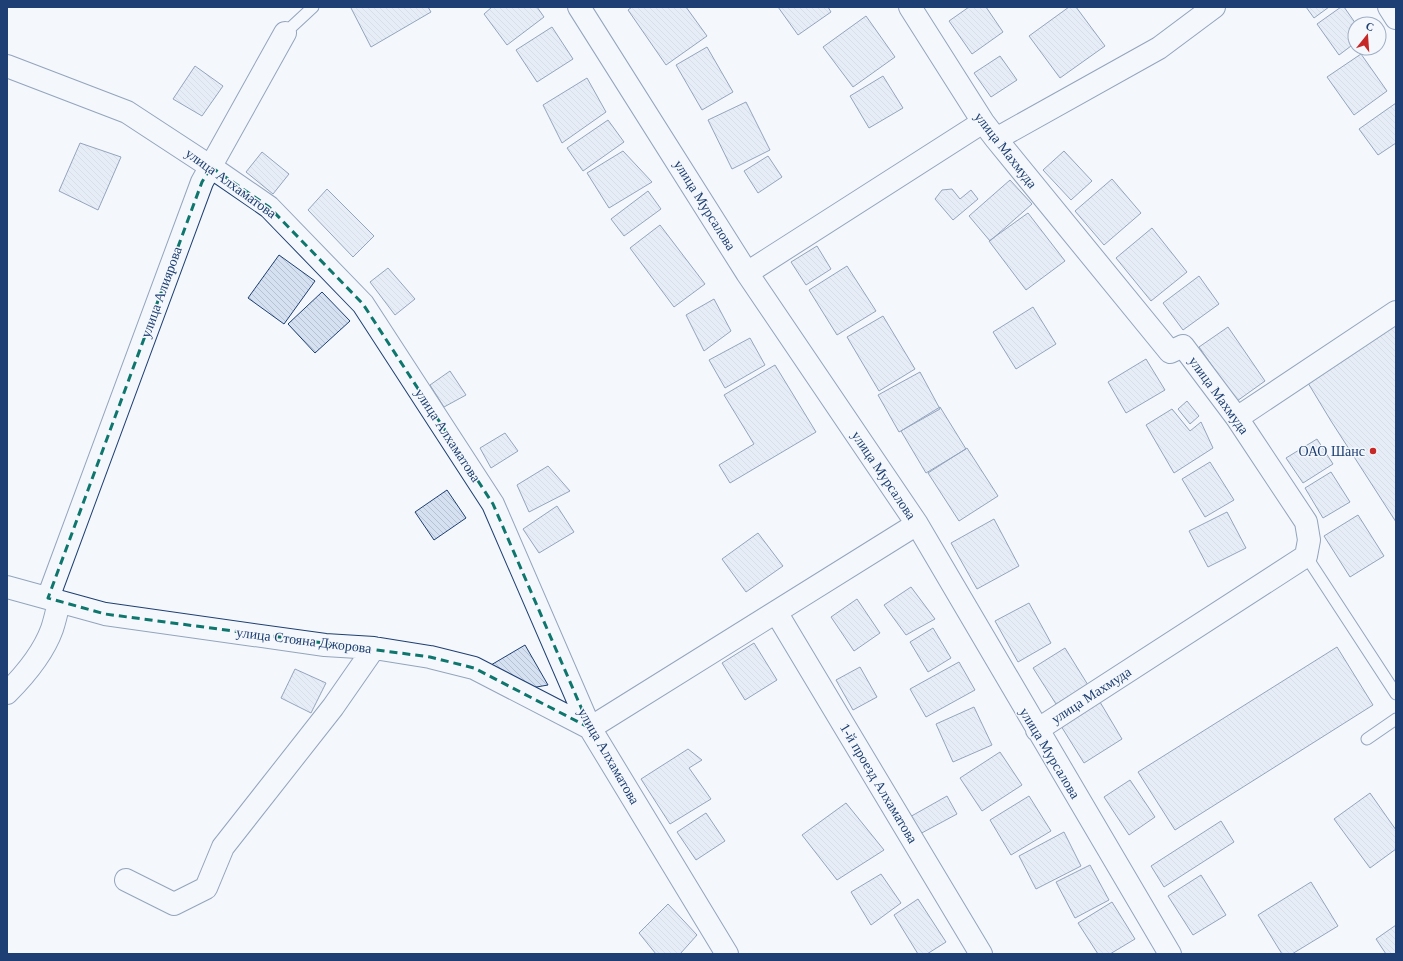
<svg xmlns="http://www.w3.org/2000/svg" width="1403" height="961" viewBox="0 0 1403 961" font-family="'Times New Roman',serif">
  <defs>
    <pattern id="building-back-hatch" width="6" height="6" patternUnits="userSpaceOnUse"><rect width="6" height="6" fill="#d5e0f0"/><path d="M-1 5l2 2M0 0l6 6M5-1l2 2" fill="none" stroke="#b6c1d1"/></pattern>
  </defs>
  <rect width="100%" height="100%" fill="#f4f7fb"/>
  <path fill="url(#building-back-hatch)" stroke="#1d3f73" d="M352,7h76l3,5 -60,35 -20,-39z
    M492,7h45l7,10 -37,28 -23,-31z
    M632,7h54l21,29 -41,29 -38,-55z
    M778,7h50l3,5 -33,23z
    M969,7h17l17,25 -31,22 -23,-33z
    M1069,7h7l29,39 -45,32 -31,-42z
    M1306,7h23l-15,11z
    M1341,7h3l12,17h-1v19l-16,12 -22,-31z
    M866,16l29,41 -42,30 -30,-40z
    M552,27l21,32 -36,23 -21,-32z
    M707,47l26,45 -31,18 -26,-45z
    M1361,54l26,37 -33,24 -27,-38z
    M1000,56l17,24 -26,17 -17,-24z
    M195,66l28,20 -21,30 -29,-17z
    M883,76l20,32 -34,20 -19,-32z
    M587,78l19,34 -44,31 -19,-38z
    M746,102l24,48 -38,19 -24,-49z
    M1396,103v40l-18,12 -19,-26z
    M608,120l16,22 -41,29 -16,-23z
    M80,143l41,14 -23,53 -39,-19z
    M623,151l29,31 -43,26 -22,-35z
    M1064,151l28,30 -21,19 -28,-30z
    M262,152l27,22 -16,20 -27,-22z
    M768,156l14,21 -24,16 -14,-22z
    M1112,179l29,34 -37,32 -29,-34z
    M1010,180l22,24 -42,37 -21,-25z
    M327,189l47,47 -21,21 -45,-47z
    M952,189l8,10 11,-9 7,9 -25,21 -18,-21 7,-9z
    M648,191l13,18 -37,27 -13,-17z
    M1028,213l37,48 -39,29 -37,-49z
    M660,225l45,59 -31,23 -44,-59z
    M1152,228l35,44 -36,29 -35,-43z
    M817,246l14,23 -25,16 -15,-23z
    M279,255l36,26 -31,43 -36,-26z
    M847,266l29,45 -39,24 -28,-45z
    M388,268l27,31 -20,16 -25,-33z
    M1199,276l20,28 -36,26 -20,-27z
    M322,292l28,29 -35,32 -27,-29z
    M714,299l17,32 -27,20 -18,-36z
    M1033,307l23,37 -40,25 -23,-37z
    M883,316l32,53 -36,22 -32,-54z
    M1396,323v199l-65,-101 -26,-43z
    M1228,327l37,54 -28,20 -38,-54z
    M750,338l15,27 -40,23 -16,-28z
    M1146,359l19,31 -39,23 -18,-31z
    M775,365l41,67 -86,51 -11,-18 35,-21 -30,-49z
    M450,371l16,24 -22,12 -14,-22z
    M920,372l20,37 -41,23 -21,-37z
    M1187,401l12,15 -9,8 -12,-15z
    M940,407l26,42 -40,24 -25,-42z
    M1172,409l18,22 11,-9 12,26 -39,25 -28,-48z
    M505,433l13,18 -27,17 -11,-20z
    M1317,439l16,25 -30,19 -17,-25z
    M967,448l31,48 -39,25 -31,-48z
    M1210,462l24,38 -29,17 -23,-38z
    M548,466l22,25 -41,21 -12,-27z
    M1331,472l19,30 -27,16 -18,-30z
    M447,490l19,28 -32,22 -19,-28z
    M557,506l17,26 -35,21 -16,-24z
    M1227,512l19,36 -38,19 -19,-36z
    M1358,515l26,41 -34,21 -26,-41z
    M994,519l25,47 -42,23 -26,-46z
    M758,533l25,33 -37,26 -24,-33z
    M911,587l24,32 -29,16 -22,-30z
    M857,599l23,34 -26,18 -23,-34z
    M1029,603l22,40 -33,19 -23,-41z
    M933,628l18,30 -23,14 -18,-30z
    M754,643l23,37 -32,20 -23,-37z
    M525,645l23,40 -23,4 -34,-24z
    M1337,647l36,58 -198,125 -37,-58z
    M1065,648l23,37 -32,19 -23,-36z
    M959,662l16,28 -49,27 -16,-28z
    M860,667l17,30 -24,13 -17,-30z
    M295,669l31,14 -15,30 -30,-15z
    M1100,702l22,37 -38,24 -23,-37z
    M974,707l18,38 -39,17 -17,-38z
    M688,749l14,11 -13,8 22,31 -41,25 -29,-45z
    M1000,752l22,33 -40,26 -22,-33z
    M1130,780l25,37 -26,18 -25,-38z
    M1370,793l26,37v19l-26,19 -36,-49z
    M947,796l10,18 -39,21 -10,-17z
    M1029,796l22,35 -40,24 -21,-35z
    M846,803l38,47 -47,30 -35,-45z
    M706,813l19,28 -29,19 -19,-28z
    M1221,821l13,21 -70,45 -13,-21z
    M1064,832l17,34 -45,23 -17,-33z
    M1090,865l19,35 -34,18 -19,-36z
    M881,874l20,29 -30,22 -20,-33z
    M1201,875l25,40 -33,20 -25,-39z
    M1311,882l27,44 -46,28h-10l-24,-39z
    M918,899l28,43 -19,12h-9l-24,-39z
    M1112,902l23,37 -25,15h-12l-20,-31z
    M668,904l29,31 -17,19h-24l-17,-21z
    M1396,925v29h-10l-10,-15z"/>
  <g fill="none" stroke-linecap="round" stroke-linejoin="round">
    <g stroke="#1d3f73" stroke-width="13">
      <path id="service" d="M285,33l28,-26
        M1306,556l90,138
        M1367,739l29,-20"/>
    </g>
    <g stroke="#1d3f73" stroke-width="24">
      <path id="minor" d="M579,7l168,266 170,251 253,430
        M910,7l73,115 13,17 174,213 13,-6 54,72 69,104 3,18 -3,16 -269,174
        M1389,7l7,11
        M7,66l120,46 84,55 58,40 94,97 130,200 97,224 137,226
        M996,139l163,-91 55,-41
        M747,273l236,-151
        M1237,418l159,-106
        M7,587l98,27 220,31 49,3 56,9 44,11 116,60 327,-204
        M48,598l154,-416 83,-149
        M776,612l205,342
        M7,693c18,-18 36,-39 45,-64 3,-9 5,-18 7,-27
        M126,880l48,24 32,-16 17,-41 110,-140 41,-59"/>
    </g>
    <use href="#service" stroke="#f4f7fb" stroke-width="11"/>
    <use href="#minor" stroke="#f4f7fb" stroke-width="22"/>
  </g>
  <path d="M0 0H1403V961H0ZM211,167l58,40 94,97 130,200 97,224 -116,-60 -44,-11 -325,-43 -57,-16 154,-416z" fill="#f4f7fb" fill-opacity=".55" fill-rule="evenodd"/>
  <path fill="none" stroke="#0f766e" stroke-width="3" stroke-dasharray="8 5" stroke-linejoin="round" d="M211,167l58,40 94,97 130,200 97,224 -116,-60 -44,-11 -325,-43 -57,-16 154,-416z"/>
  <circle fill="#c62828" stroke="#f4f7fb" stroke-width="1.5" cx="1373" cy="451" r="4"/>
  <g text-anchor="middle" stroke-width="3" stroke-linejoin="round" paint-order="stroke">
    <g font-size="14" fill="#1d3f73" stroke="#f4f7fb">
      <text transform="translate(1006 150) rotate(52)" y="5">улица Махмуда</text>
      <text transform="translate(231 183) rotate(36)" y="5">улица Алхаматова</text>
      <text transform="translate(705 205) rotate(58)" y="5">улица Мурсалова</text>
      <text transform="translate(161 292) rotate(-70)" y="5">улица Алиярова</text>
      <text transform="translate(1219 395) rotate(54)" y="5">улица Махмуда</text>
      <text transform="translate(448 435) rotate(57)" y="5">улица Алхаматова</text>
      <text transform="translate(884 475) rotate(56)" y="5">улица Мурсалова</text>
      <text transform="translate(304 640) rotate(7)" y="5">улица Стояна Джорова</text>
      <text transform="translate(1091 695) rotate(-33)" y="5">улица Махмуда</text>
      <text transform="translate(1050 753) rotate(59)" y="5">улица Мурсалова</text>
      <text transform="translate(609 756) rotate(60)" y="5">улица Алхаматова</text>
      <text transform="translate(879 783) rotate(59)" y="5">1-й проезд Алхаматова</text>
    </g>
    <g font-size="14" fill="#1d3f73" stroke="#f4f7fb" text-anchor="end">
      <text x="1365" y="456">ОАО Шанс</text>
    </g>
  </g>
  <rect width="1403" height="961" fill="none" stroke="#1d3f73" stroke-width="16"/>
  <g transform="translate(1367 36) rotate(17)"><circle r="19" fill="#f4f7fb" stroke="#9eadc5"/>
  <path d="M0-3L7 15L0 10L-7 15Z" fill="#c62828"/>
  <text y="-6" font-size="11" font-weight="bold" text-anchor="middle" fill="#1d3f73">С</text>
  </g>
</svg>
